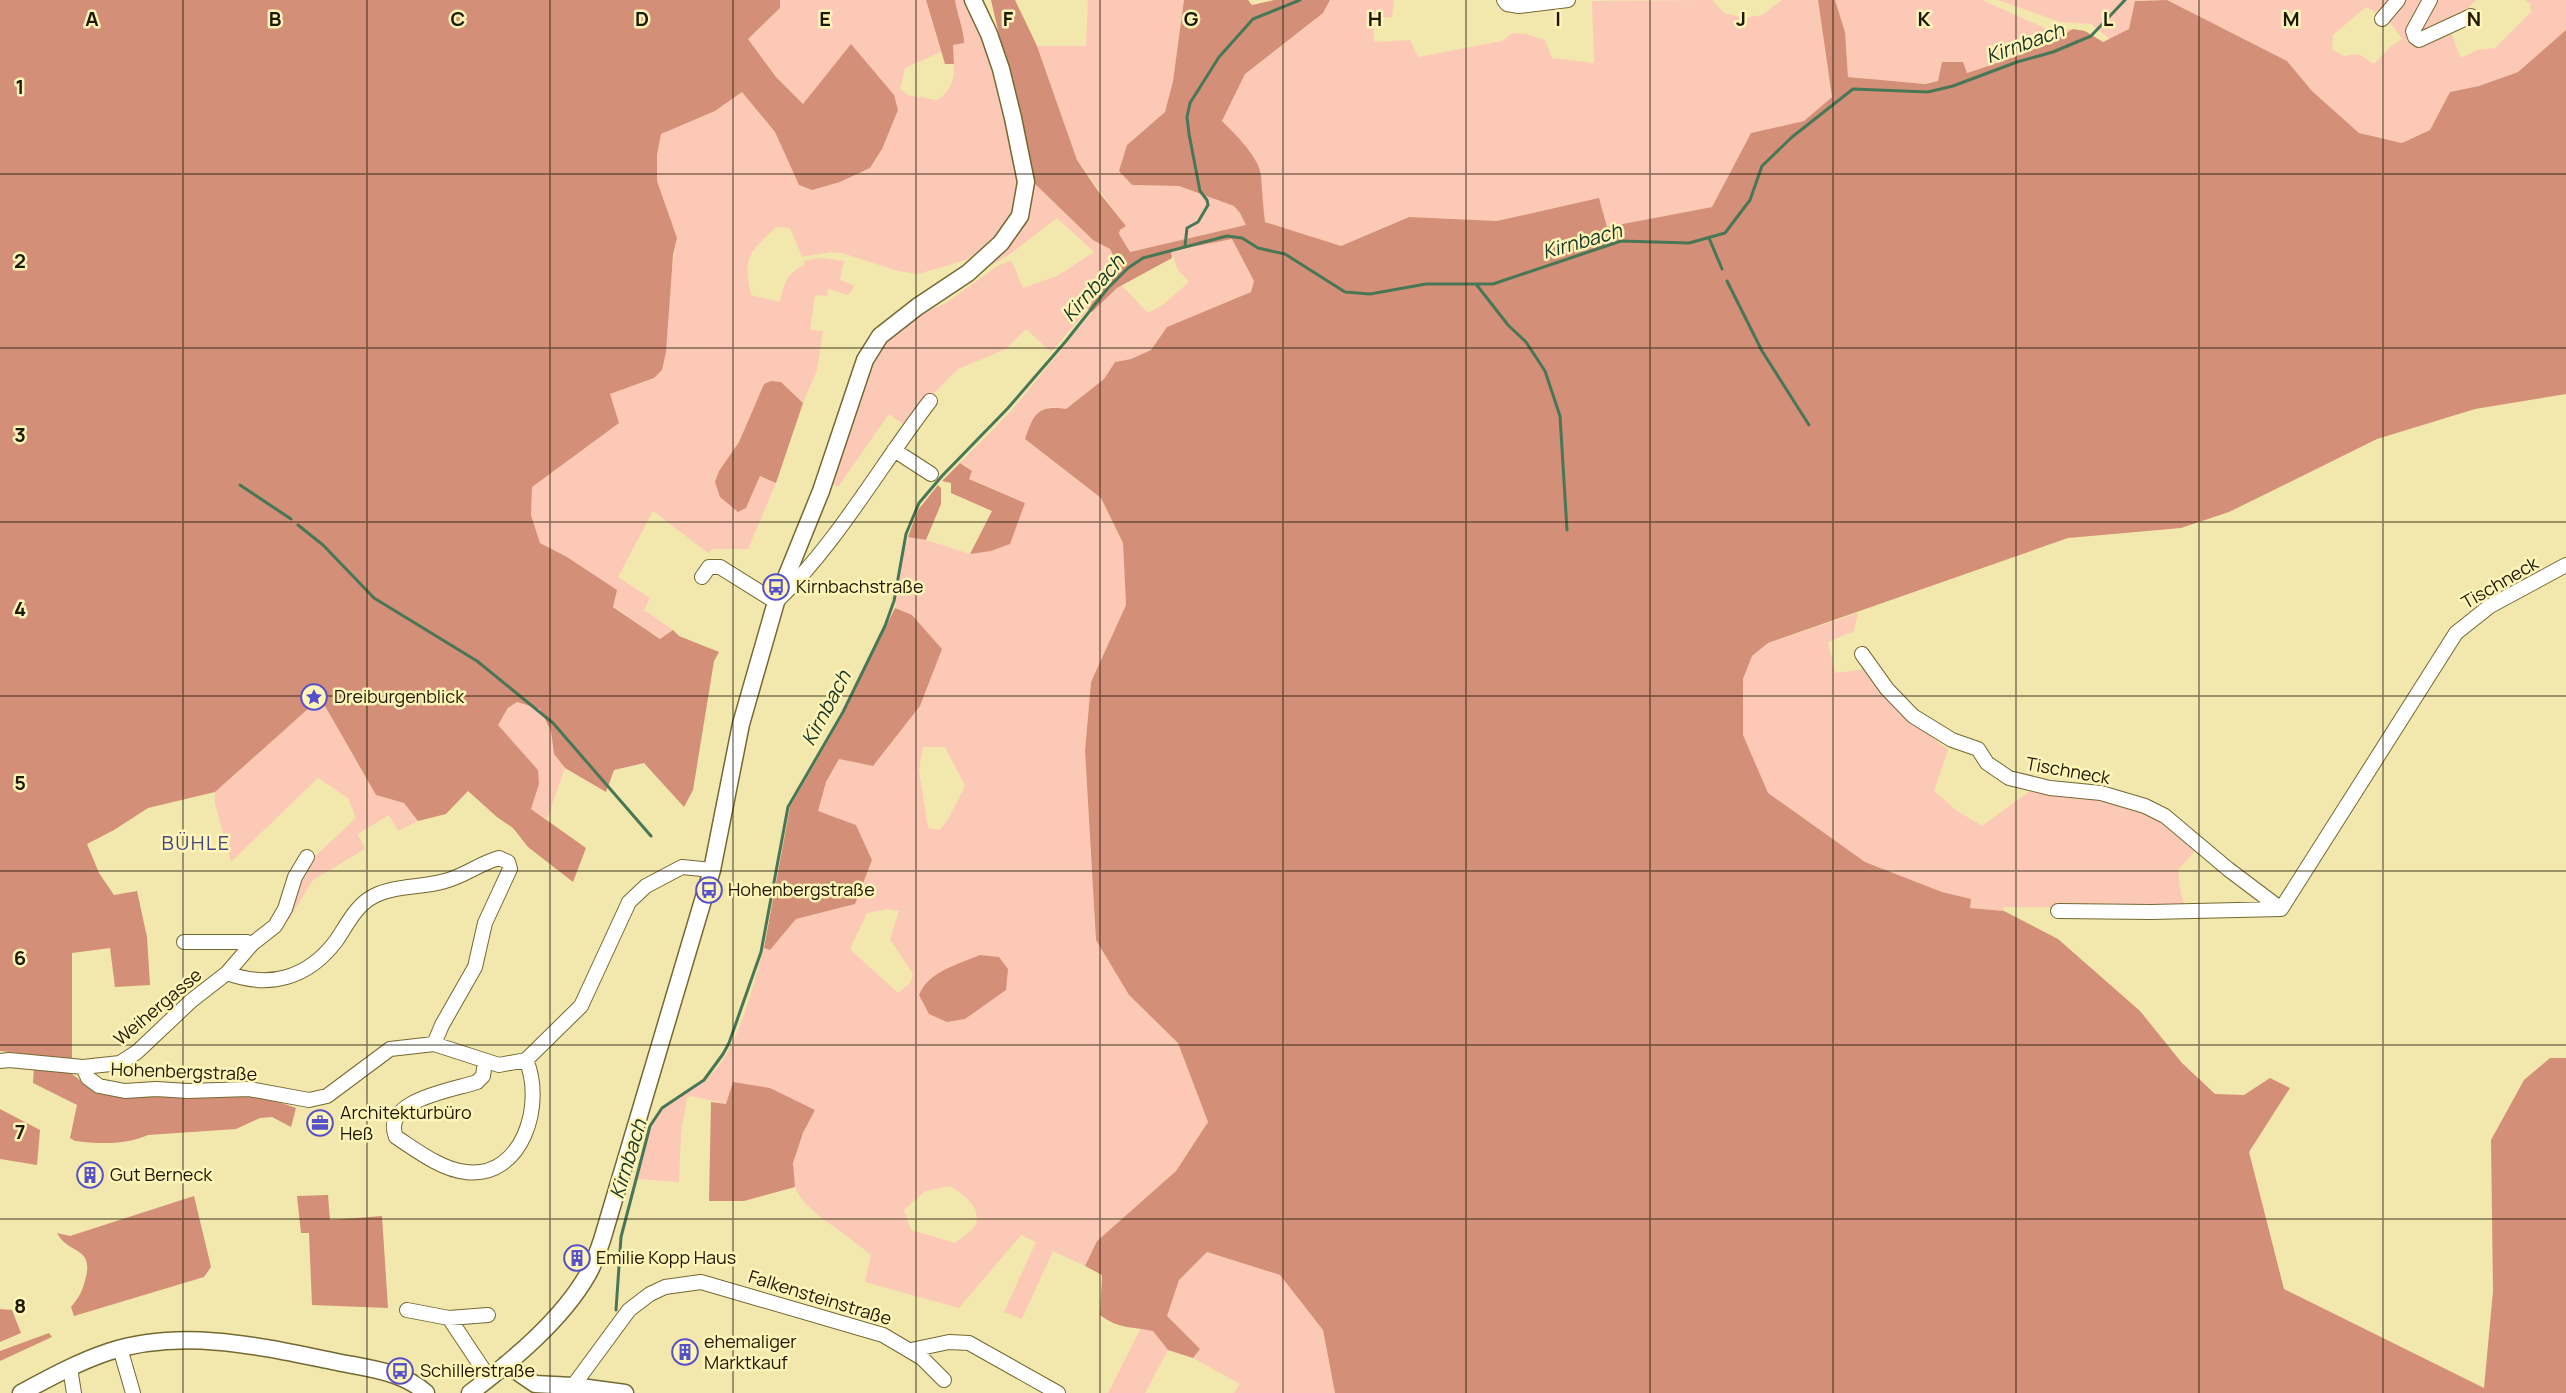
<svg xmlns="http://www.w3.org/2000/svg" width="2566" height="1393" viewBox="0 0 2566 1393" font-family="Manrope,sans-serif">
  <rect width="100%" height="100%" fill="#f2e7ad"/>
  <path fill="#fdc9b7" fill-rule="evenodd" d="M780,0h146l15,52 -36,16 -5,21 8,6 29,5c21,-12 17,-35 16,-55l11,-11 -7,-20 -2,-14h11c21,46 34,92 44,141 4,19 10,40 5,60 -7,25 -28,46 -49,59l-48,14 -20,-3 -56,-18 -11,-1 -29,5 -12,-29 -14,-1c-28,28 -33,28 -25,68l29,7c4,-18 7,-30 25,-37l-1,-4 17,-3 23,3 -4,19 15,6 -7,9 -20,-6 -1,7 -12,-1 -5,35 13,1 -6,39 -14,33 -22,-21 -17,2 -25,58 -20,29 27,37 14,-32 16,7 -28,66h-36l-4,4 -55,-42 -35,66 32,21 -6,12 29,20 -12,9 -48,-33 3,-16 -49,-33 -27,-14 -9,-28 1,-28 78,-93 44,-16 23,-140 -20,-57v-26l4,-21 54,-23 27,-19 33,40 24,53 13,5 28,-8 30,-14 12,-19 7,-20 -86,-25 -27,-27 -28,-38 32,-31z
    M1088,0h96l-11,81 -8,31 -38,33 5,40 47,1 55,20 6,7 7,13 -118,26 -10,-18 1,-4 6,-4 -49,-66 -40,-114h49z
    M1330,0h64l-2,17 -19,1 1,24 36,-2 8,17 84,-16 11,-8 13,1 19,6 7,18 42,5 -2,-62 120,-1 12,13 20,5 18,-3 20,-15h36l14,97 -28,25 -53,11 -39,74 -105,20 -8,-28 -102,22 -88,-4 -68,29 -76,-24 -5,-35 1,-15 -39,-51 23,-47 78,-61z
    M1835,0h147l65,29h26c-34,22 -107,50 -147,54 -20,2 -56,-5 -78,-6l-3,-45z
    M1998,0h147l-10,1 -6,28 -19,10 -19,-15 -31,-2z
    M2167,0h309l-16,18 -13,5 14,35 16,-8 18,-2 36,-36 -1,-9 -5,-3h41v30l-48,42 -39,14 -29,6 -20,38 -28,13 -43,-10 -47,-42 -25,-30zM2366,7l21,11 15,21 -12,8 -16,17 -15,-10 -15,2 -12,-7 1,-14z
    M1033,182l60,58 17,9 8,15 -30,45 -37,43 -25,-23 -20,20 -48,20 -29,29 -22,29 -18,-13 -51,73 -8,-4 23,-61 11,-40 12,-30 9,-13 35,-25 26,-11 50,-36 15,-7 12,28 34,-12 37,-24 -37,-34 -48,37 -30,17z
    M1232,239l22,42 -3,11 -84,35 -16,23 -20,9 -16,3 -11,17 -38,30 -17,-2 -24,32 76,59 22,45 3,62 -35,77 -6,69 11,189 33,55 49,48 30,79 -32,49 -79,70 -12,25 -32,-15 -31,68 -18,-7 32,-70 -15,-7 -62,73 -94,-26 6,-27c-63,-53 -106,-53 -56,-145l-89,-6 -34,-8 -5,2 -6,34 -2,50 -42,-3c7,-27 10,-62 36,-78 16,-10 32,-17 44,-33 25,-33 35,-80 47,-120l6,2 26,-31 59,-15 17,-44 -16,-35 -39,-14 9,-29 13,-23 34,7 47,-60 21,-57 -29,-34 -17,-7 5,-38 8,-33 18,3 44,14 55,-51 -57,-25 -1,-12 -7,-3 51,-52 81,-99 25,-24 5,-2 26,27 16,-9 25,-22 -11,-12 -7,-19zM923,747h22l20,39 -19,37 -7,7 -11,-2 -9,-58zM888,909l11,2 -9,28 23,35 -3,9 -12,10 -48,-44 17,-36zM950,1186c12,8 31,20 26,37 -2,8 -15,15 -21,20l-44,-13 -7,-20 21,-19z
    M1858,613l-4,18 -26,11 7,31 33,-4 41,50 39,31 -14,41 22,19 26,16 52,-38c37,5 75,8 110,22 20,8 37,25 53,39l-19,21 3,24 5,14 -183,-1 1,4 -34,-3v-9l-28,-7 -77,-30 -98,-69 -24,-58v-56l9,-23 16,-13z
    M517,702l23,7 11,22 3,23 11,14 -18,51 -16,-10 8,-25 -41,-59 11,-17z
    M325,706l51,89 28,8 14,18 -20,10 -9,-16 -31,19 7,15 -52,31 -26,42 -2,-7 24,-53 47,-44 -8,-20 -30,-20 -87,84 -16,-58v-12l94,-84z
    M1207,1252l73,23 43,55 12,63h-101l6,-9 -47,-26 6,-9 -33,-32 13,-37z
    M1141,1328l13,3 14,19 -23,43h-37z"/>
  <path fill="#d48f78" d="M0,0h780v8l-32,31 28,38 27,27 48,-60 43,51 4,15 -16,39 -12,19 -30,14 -28,8 -13,-5 -24,-53 -33,-40 -27,19 -54,23 -4,21v26l20,57 -4,17 -7,97 -4,18 -8,8 -44,16 9,29 -87,64 -1,28 9,28 27,14 50,33 -4,17 47,32 13,-9 6,6 40,16 -5,9 -21,129 -9,17 -40,-44 -30,7 -8,22 -41,-24 -11,-14 -3,-23 -11,-22 -23,-7 -9,6 -10,17 40,45 1,14 -8,25 55,39 -13,34 -45,-35 -15,-19 -16,-11 -29,-26 -22,23 -28,7 -14,-18 -28,-8 -51,-89 -16,2 -94,84 -67,16 -34,22 -27,14 12,29 15,22 23,-4 10,46 3,48 -35,2 -5,-39 -38,5v106l-72,-8z
    M926,0h29c2,15 9,29 9,43l-11,2 1,19h-9z
    M991,0h24l22,46 40,114 21,31 28,35 -6,4 -1,4 11,18 116,-27 -6,-12 -6,-7 -55,-20 -47,-1 -13,-14 8,-26 38,-33 8,-31 11,-81h64l4,5 22,-5h56l-7,13 -78,61 -23,47c12,12 37,36 39,54 1,15 2,31 4,47l76,24 68,-29 88,4 102,-23 8,29 105,-20 39,-74 53,-12 28,-24 -14,-97h17l10,32 3,45 77,7 13,-3 4,-19h21l4,11c36,-12 73,-23 106,-44l12,2 18,11 26,-13 6,-28 32,-1 120,61 25,30 47,42 43,10 28,-13 20,-38 29,-6 39,-14 48,-42v364l-91,15 -98,30 -148,73 -48,16 -113,10 -300,105 -16,13 -9,23v56l25,58 97,69 77,30 29,7 -1,9 34,3 54,28 82,72 42,52 33,31 29,1 26,-17 20,10 -41,64 35,137 200,99 9,-97 -2,-151 33,-60 26,-22h16v335h-1231l-12,-63 -43,-55 -73,-23 -28,28 -12,36 33,33 -7,9 -25,-8 -15,-19c-22,-5 -33,-1 -53,-16l2,-40 -17,-9 12,-25 79,-70 32,-49 -30,-79 -49,-48 -33,-55 -11,-189 6,-69 35,-77 -3,-62 -22,-45 -76,-59c9,-25 12,-34 41,-30l38,-30 11,-17 16,-3 20,-9 16,-23 84,-35 3,-11 -22,-42 -61,12 1,7 -55,30 -25,24 -4,-3 30,-45 -8,-15 -17,-9 -60,-58z
    M771,381l10,1 22,21 -27,80 -16,-7 -14,32 -8,4 -18,-15 -5,-15 4,-11 20,-29 25,-58z
    M960,463l12,8 -3,8 56,24 -15,41 -19,7 -21,3 22,-43 -41,-18v-10l-9,-2z
    M938,485l3,3v16l-15,36 -18,-3 10,-27z
    M895,608l17,7 30,34 -22,57 -47,60 -34,-7 -13,23 -8,29 38,14 16,35 -17,44 -59,15 -26,31 -6,-2 26,-141 54,-94z
    M980,955l19,2 9,12 -2,21 -41,29 -18,3 -18,-8 -10,-19c10,-24 38,-30 61,-40z
    M34,1066l35,6 22,16 52,6h104l23,5 26,9 -5,19 -19,-10 -12,1 -24,11 -88,6c-22,10 -49,9 -73,6l-5,-3 7,-33 -44,-22z
    M733,1082l37,6 45,22 -12,23 -10,30 2,24 -51,14h-35l2,-99 15,2z
    M0,1109l40,21 -3,35 -37,-6z
    M328,1195l2,25 52,-4 6,92 -76,-3 -3,-72h-8l-4,-37z
    M194,1196l17,71 -7,10 -130,39 -3,-9c9,-10 12,-18 15,-30 7,-31 -17,-22 -29,-44l13,3z
    M0,1309l12,1 9,23 -21,9z
    M49,1333l3,4 -52,24v-10z"/>
  <g fill="none" stroke-linecap="round" stroke-linejoin="round">
    <path stroke="#487757" stroke-width="3" d="M1709,238l13,31
      M1185,246l2,-18 11,-6 10,-17 -1,-5 -7,-9 -11,-57 -2,-17 3,-14 29,-46 34,-38 47,-19
      M1727,281l35,70 47,74
      M1476,284l32,41 18,17 19,29 15,45 7,114
      M240,485l51,34
      M298,525l25,20 51,53 103,63 76,62 98,113
      M616,1310l5,-73 29,-111 12,-18 42,-28 19,-26 6,-11 32,-91 27,-145 55,-95 42,-86 9,-25 12,-67 13,-31 23,-27 66,-68 58,-67 42,-53 20,-20 15,-10 84,-22 15,2 16,10 27,6 60,38 25,2 56,-10h67l128,-43 68,2 36,-10 25,-33 12,-34 30,-29 61,-48 75,3 25,-6 64,-24 36,-10 38,-16 34,-36"/>
    <g stroke="#736932" stroke-width="16">
      <path id="minor" d="M1504,0l3,4 12,2 49,-6
        M2430,0l-17,31 2,6 4,3 52,-24
        M2382,19l16,-19
        M894,450l37,24
        M702,577l7,-10h11l56,35c60,-57 104,-136 154,-201
        M1862,654l25,35 26,27 39,24 26,9 9,14 22,15 41,10 51,5 44,13 20,10 63,53 53,40
        M2281,909l175,-276 34,-27 76,-41
        M2058,911l93,1 130,-3
        M184,942h63l5,2
        M227,973c43,16 81,5 109,-32 11,-16 20,-36 38,-45 21,-11 48,-8 71,-15 20,-5 35,-18 54,-23l9,4 2,7 -25,54 -10,44 -33,58 -8,19
        M0,1061l9,-1 74,7 37,-4 17,-11 54,-51 36,-28 25,-29 23,-18 10,-17 10,-32 12,-20
        M485,1061l-2,15 -6,6c-24,8 -96,18 -81,55 20,13 46,33 70,35 57,7 79,-69 60,-112
        M83,1067l5,11 11,8 26,5 31,-2 32,2 61,-2 60,11 18,-4 63,-47 44,-5 65,21 27,-5 55,-54 48,-104 17,-16 36,-19 30,3
        M407,1310l42,8 39,-3
        M449,1318l40,60
        M120,1348l13,45
        M911,1350l38,-8 20,1 89,50
        M70,1368l4,25
        M573,1386l56,-76 21,-16 15,-7 36,-5 182,53 39,23 22,22"/>
    </g>
    <g stroke="#736932" stroke-width="19">
      <path id="major" d="M506,1364l29,20 38,2 52,7
        M21,1393c28,-15 57,-31 87,-41 74,-24 151,-6 224,9 32,7 69,9 94,32
        M470,1393c41,-31 92,-73 118,-119 6,-10 10,-23 14,-34l110,-370 29,-146 35,-122 45,-111 44,-131 15,-24 37,-29 51,-34 33,-30 19,-27 6,-34 -13,-64 -12,-49 -12,-35 -16,-34"/>
    </g>
    <use href="#minor" stroke="#fff" stroke-width="14"/>
    <use href="#major" stroke="#fff" stroke-width="16"/>
  </g>
  <path fill="none" stroke="#1c1803" stroke-width="1.5" stroke-opacity="0.55" d="M183,0v1393M367,0v1393M550,0v1393M733,0v1393M916,0v1393M1100,0v1393M1283,0v1393M1466,0v1393M1650,0v1393M1833,0v1393M2016,0v1393M2199,0v1393M2383,0v1393M0,174h2566M0,348h2566M0,522h2566M0,696h2566M0,871h2566M0,1045h2566M0,1219h2566"/>
  <defs>
    <g id="bus-ring" transform="scale(1.35)"><circle r="9.5" fill="#fff5b9" stroke="#5551c9" stroke-width="1.5"/><path d="M-5-6H5V4H4V6H2V4H-2V6H-4V4H-5ZM-3.5-4V0h7V-4ZM-3.5 1.2v1.5H-2V1.2ZM2 1.2v1.5H3.5V1.2Z" fill="#5551c9"/></g>
    <g id="sight-ring" transform="scale(1.35)"><circle r="9.5" fill="#fff5b9" stroke="#5551c9" stroke-width="1.5"/><path d="M0-6L1.8-2.2L6-1.7L2.9 1.2L3.7 5.4L0 3.3L-3.7 5.4L-2.9 1.2L-6-1.7L-1.8-2.2Z" fill="#5551c9"/></g>
    <g id="office-ring" transform="scale(1.35)"><circle r="9.5" fill="#fff5b9" stroke="#5551c9" stroke-width="1.5"/><path d="M-6-3h4V-5.5h4V-3h4V5H-6ZM-1-4.5V-3h2v-1.5ZM-6 0V1H6V0Z" fill="#5551c9"/></g>
    <g id="building-ring" transform="scale(1.35)"><circle r="9.5" fill="#fff5b9" stroke="#5551c9" stroke-width="1.5"/><path d="M-4-6H4V6H1V3H-1V6H-4ZM-2.5-4.3h1.7v1.8h-1.7ZM.8-4.3h1.7v1.8H.8ZM-2.5-1h1.7V.8h-1.7ZM.8-1h1.7V.8H.8Z" fill="#5551c9"/></g>
  </defs>
  <g fill-rule="evenodd">
    <use href="#bus-ring" x="776" y="587"/>
    <use href="#sight-ring" x="314" y="697"/>
    <use href="#bus-ring" x="709" y="890"/>
    <use href="#office-ring" x="320" y="1123"/>
    <use href="#building-ring" x="90" y="1175"/>
    <use href="#building-ring" x="577" y="1258"/>
    <use href="#building-ring" x="685" y="1352"/>
    <use href="#bus-ring" x="400" y="1371"/>
  </g>
  <g text-anchor="middle" stroke-width="5" stroke-linejoin="round" paint-order="stroke">
    <g font-size="18" fill="#1c1803" stroke="#fff5b9">
      <text transform="translate(2500 583) rotate(-30)" y="6">Tischneck</text>
      <text transform="translate(2068 771) rotate(10)" y="6">Tischneck</text>
      <text transform="translate(158 1007) rotate(-40)" y="6">Weihergasse</text>
      <text transform="translate(184 1072) rotate(2)" y="6">Hohenbergstraße</text>
      <text transform="translate(820 1298) rotate(17)" y="6">Falkensteinstraße</text>
    </g>
    <g font-size="18" fill="#1c1803" stroke="#fff5b9" text-anchor="start">
      <text x="796" y="593">Kirnbachstraße</text>
      <text x="334" y="703">Dreiburgenblick</text>
      <text x="728" y="896">Hohenbergstraße</text>
      <text x="340" y="1119">Architekturbüro<tspan x="340" dy="21">Heß</tspan></text>
      <text x="110" y="1181">Gut Berneck</text>
      <text x="596" y="1264">Emilie Kopp Haus</text>
      <text x="704" y="1348">ehemaliger<tspan x="704" dy="21">Marktkauf</tspan></text>
      <text x="420" y="1377">Schillerstraße</text>
    </g>
    <g font-size="20" font-style="italic" fill="#163525" stroke="#fff5b9">
      <text transform="translate(2025 43) rotate(-20)" y="7">Kirnbach</text>
      <text transform="translate(1582 241) rotate(-16)" y="7">Kirnbach</text>
      <text transform="translate(1093 288) rotate(-48)" y="7">Kirnbach</text>
      <text transform="translate(826 708) rotate(-62)" y="7">Kirnbach</text>
      <text transform="translate(628 1159) rotate(-73)" y="7">Kirnbach</text>
    </g>
    <g font-size="20" letter-spacing="1.5" fill="#444683" stroke="#fff5b9">
      <text x="196" y="850">BÜHLE</text>
    </g>
  </g>
  <g font-size="20" text-anchor="middle" font-weight="bold" fill="#1c1803" stroke="#fff5b9" stroke-width="5" stroke-linejoin="round" paint-order="stroke">
    <text x="92" y="26">A</text>
    <text x="275" y="26">B</text>
    <text x="458" y="26">C</text>
    <text x="642" y="26">D</text>
    <text x="825" y="26">E</text>
    <text x="1008" y="26">F</text>
    <text x="1191" y="26">G</text>
    <text x="1375" y="26">H</text>
    <text x="1558" y="26">I</text>
    <text x="1741" y="26">J</text>
    <text x="1924" y="26">K</text>
    <text x="2108" y="26">L</text>
    <text x="2291" y="26">M</text>
    <text x="2474" y="26">N</text>
    <text x="20" y="94">1</text>
    <text x="20" y="268">2</text>
    <text x="20" y="442">3</text>
    <text x="20" y="616">4</text>
    <text x="20" y="790">5</text>
    <text x="20" y="965">6</text>
    <text x="20" y="1139">7</text>
    <text x="20" y="1313">8</text>
  </g>
</svg>
